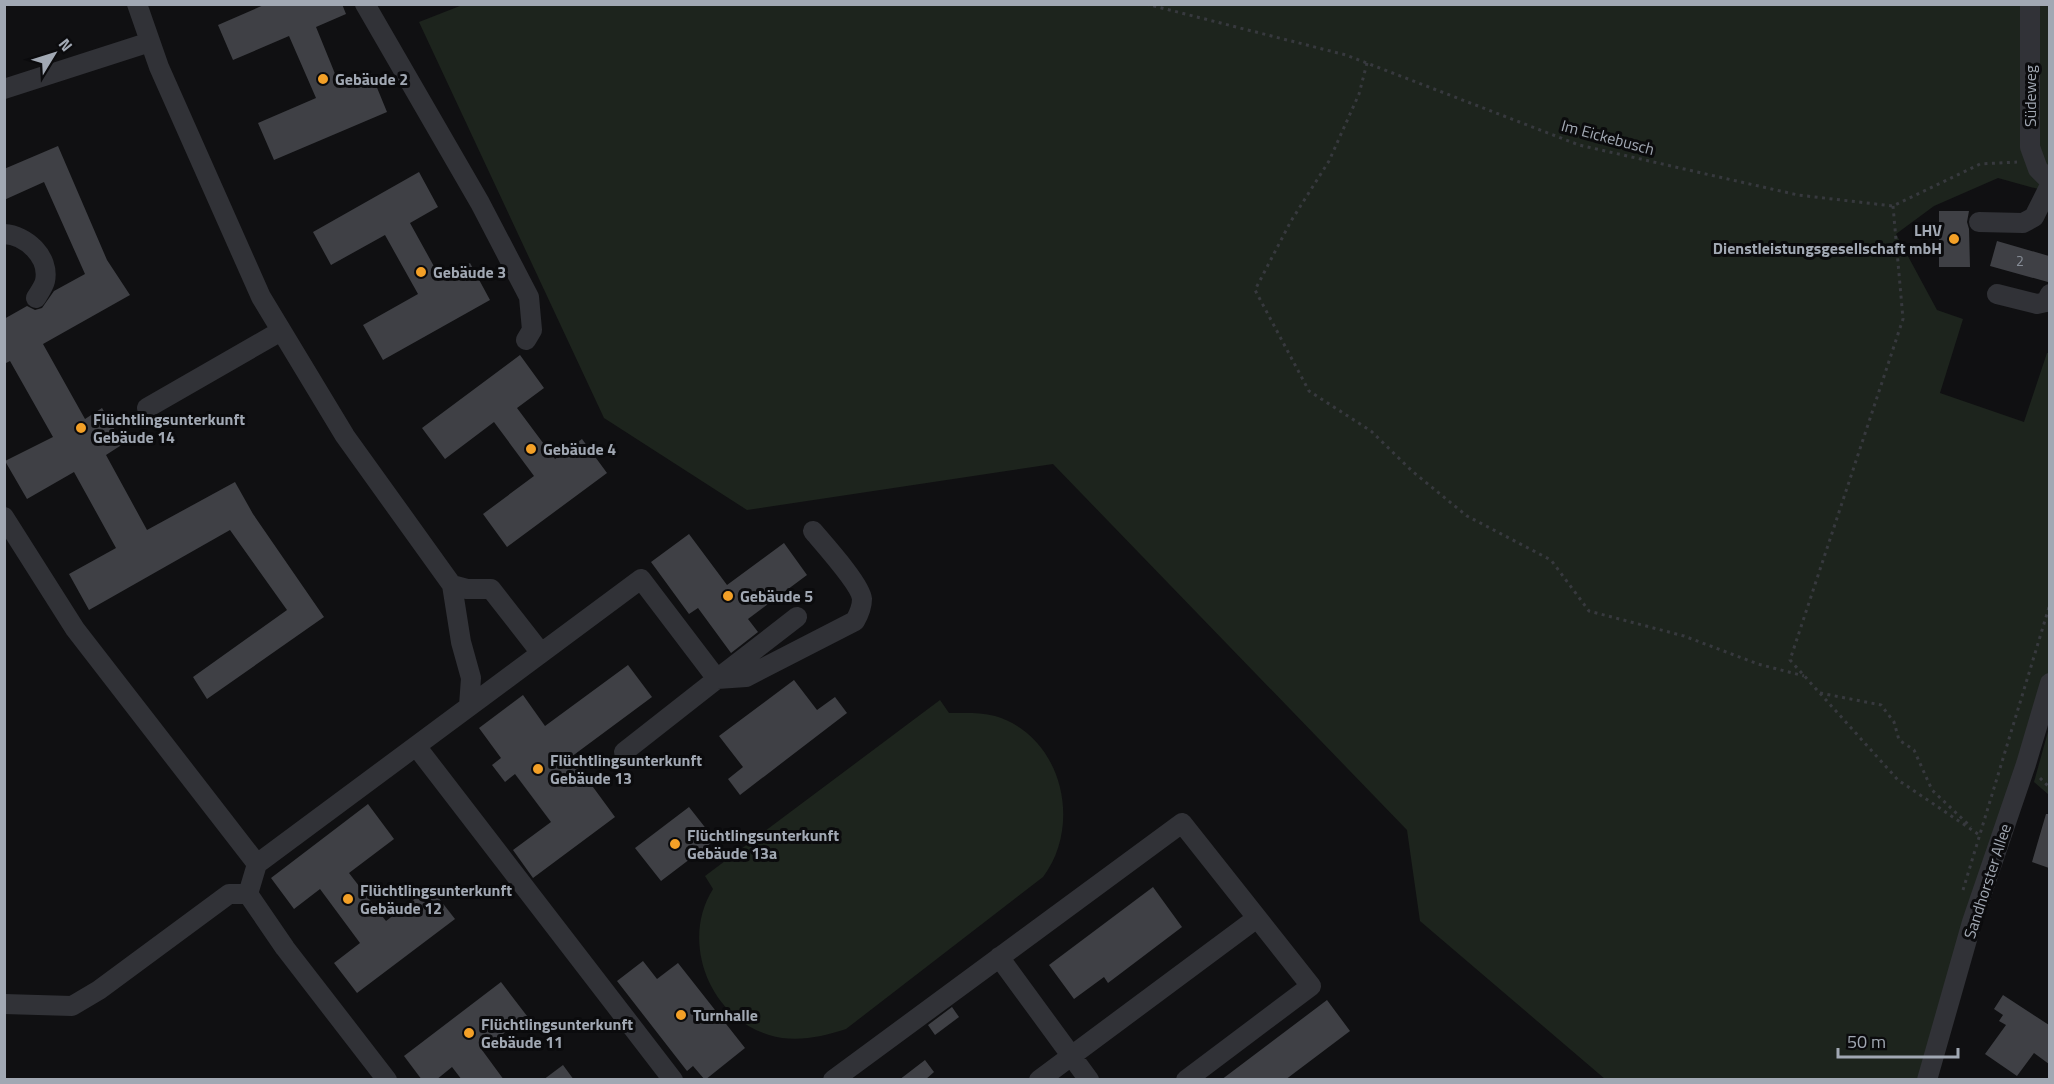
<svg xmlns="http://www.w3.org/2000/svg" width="2054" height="1084" viewBox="0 0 2054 1084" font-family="'Titillium Web',sans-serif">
  <rect width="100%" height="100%" fill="#101012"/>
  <path fill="#1d241d" d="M465,4l1584,1v187l-51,-14 -64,28 -38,28 41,76 26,9 -23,74 84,29 23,-69h3l-1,329 -122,397h-322l-185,-158 -13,-91 -354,-366 -306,46 -143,-92 -185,-396z
    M940,700l9,13c15,0 31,-1 46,3 67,20 88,108 48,161l-197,152c-25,8 -51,14 -77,6 -60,-18 -89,-94 -56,-146l-8,-13z
    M2049,728v67l-15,-13z"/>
  <path fill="#3f4045" d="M266,4h76l4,10 -30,13 24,59 31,-13 16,39 -113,48 -16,-37 58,-25 -27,-62 -56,24 -15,-35z
    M58,146l49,114 23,35 -87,49 42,75 17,-11 21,36 -17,11 41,75 88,-48 18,32 71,103 -117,82 -14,-22 94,-67 -57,-80 -141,80 -20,-36 47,-26 -42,-76 -47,27 -22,-38 48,-24 -43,-76 -6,3v-45l23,-13 8,4 7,-2 12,-17 31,-17 -41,-92 -40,18v-31z
    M419,172l19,35 -28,16 31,56 29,-16 20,37 -107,60 -20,-35 55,-31 -33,-59 -54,30 -18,-33z
    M1939,211h30l-2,11 2,7 1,38h-31z
    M1997,241l52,15 -1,26 -58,-16z
    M520,355l24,33 -27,20 38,51 27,-20 25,34 -100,74 -24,-33 51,-38 -40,-54 -49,37 -23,-31z
    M689,534l38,51 57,-42 23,32 -59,44 10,13 -27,21 -33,-45 -9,6 -38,-52z
    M628,665l24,32 -81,60 44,60 -82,61 -20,-28 38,-28 -36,-48 -10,8 -13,-17 9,-7 -22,-30 44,-33 22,31z
    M794,680l23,30 18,-13 12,16 -107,82 -12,-16 15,-12 -24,-31z
    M368,804l26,35 -45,34 37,48 44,-34 25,32 -98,74 -23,-30 26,-20 -40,-54 -26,20 -23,-31z
    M689,807l26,33 -54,41 -26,-33z
    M2046,814h3v54l-17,-6z
    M1153,887l29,40 -74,56 -4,-6 -30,22 -25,-34z
    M643,961l14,18 21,-16 67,85 -40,32 -12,-14 -6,5 -70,-90z
    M501,982l26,34 -45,34 22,30h-42l-10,-13 -16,13h-14l-18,-24z
    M2003,995l46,30v39l-15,-11 -17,23 -32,-22 21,-29 -7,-4 4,-6 -9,-6z
    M1327,1000l23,31 -65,49h-64z
    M952,1007l7,10 -24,18 -7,-10z
    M925,1060l9,12 -9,8h-26z
    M563,1065l11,15h-31z"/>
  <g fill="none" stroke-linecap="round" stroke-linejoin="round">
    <path stroke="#37393e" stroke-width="3" stroke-dasharray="3 4.5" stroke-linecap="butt" d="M1146,4l200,51 233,90 219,50 95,11 87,-42 37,-2
      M1367,63l-8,31 -30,67 -38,60 -36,69 54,101 62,40 41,40 55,45 84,44 38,51 95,25 74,28 46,12
      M1893,206l10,113 -113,341 108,120 80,54
      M1820,693l61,12 13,17 5,18 15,10 18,40 39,37
      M2040,778l10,10
      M1963,890l87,-286"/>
    <path stroke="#313237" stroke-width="20" d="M137,4l22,63 102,230 84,139 107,149 15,4h24l50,64
      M365,4l115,199 49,94 3,33 -6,10
      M2030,4v143l8,22 12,12
      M4,89l146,-47
      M1979,222l44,1 11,-6 16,-32
      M4,234c22,1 46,23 41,47 -1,5 -6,12 -9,17
      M1997,294l40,10 9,-2 4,-8
      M147,408l134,-77
      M4,517l71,112 182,235 -9,30 37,54 102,132
      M452,585l9,57 10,36 -2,28
      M717,679l29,-2 109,-56c4,-7 7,-13 7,-22 -1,-14 -38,-55 -49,-68
      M717,679l80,-62
      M416,746l225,-167 76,100 -93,73
      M257,864l159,-118 257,334
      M999,957l90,123
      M4,1004l68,2 27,-16 130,-96h19
      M833,1080l349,-257 129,163 -125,94
      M1039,1080l218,-162
      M1927,1080l45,-158 54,-158 24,-81"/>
  </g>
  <g fill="#f3a027" stroke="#0b0b0d" stroke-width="2">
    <circle cx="323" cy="79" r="6"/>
    <circle cx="1954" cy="239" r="6"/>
    <circle cx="421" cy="272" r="6"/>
    <circle cx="81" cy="428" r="6"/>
    <circle cx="531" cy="449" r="6"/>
    <circle cx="728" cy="596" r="6"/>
    <circle cx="538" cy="769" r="6"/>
    <circle cx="675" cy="844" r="6"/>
    <circle cx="348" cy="899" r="6"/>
    <circle cx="681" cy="1015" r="6"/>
    <circle cx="469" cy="1033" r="6"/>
  </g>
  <g text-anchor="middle" stroke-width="6" stroke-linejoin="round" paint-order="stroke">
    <g font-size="14" fill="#888e98">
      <text x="2020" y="266">2</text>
    </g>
    <g font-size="16" font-weight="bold" fill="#a1a8b3" stroke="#0b0b0d" text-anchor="start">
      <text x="335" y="85">Gebäude 2</text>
      <text x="1942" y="236" text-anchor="end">LHV<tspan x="1942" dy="18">Dienstleistungsgesellschaft mbH</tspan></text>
      <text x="433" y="278">Gebäude 3</text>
      <text x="93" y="425">Flüchtlingsunterkunft<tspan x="93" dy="18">Gebäude 14</tspan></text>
      <text x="543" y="455">Gebäude 4</text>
      <text x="740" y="602">Gebäude 5</text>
      <text x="550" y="766">Flüchtlingsunterkunft<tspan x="550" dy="18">Gebäude 13</tspan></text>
      <text x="687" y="841">Flüchtlingsunterkunft<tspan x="687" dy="18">Gebäude 13a</tspan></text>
      <text x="360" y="896">Flüchtlingsunterkunft<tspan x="360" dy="18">Gebäude 12</tspan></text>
      <text x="693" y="1021">Turnhalle</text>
      <text x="481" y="1030">Flüchtlingsunterkunft<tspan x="481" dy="18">Gebäude 11</tspan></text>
    </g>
    <g font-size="16" fill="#a1a8b3" stroke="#0b0b0d">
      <text transform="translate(2030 96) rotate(-90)" y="6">Südeweg</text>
      <text transform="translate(1608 137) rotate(15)" y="6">Im Eickebusch</text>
      <text transform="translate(1987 881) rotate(-72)" y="6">Sandhorster Allee</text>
    </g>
  </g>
  <rect width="2054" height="1084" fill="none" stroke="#a1a8b3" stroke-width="12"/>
  <g transform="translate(54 54) rotate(52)" stroke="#0b0b0d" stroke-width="4.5" paint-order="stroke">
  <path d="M0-4.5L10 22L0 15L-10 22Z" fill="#a1a8b3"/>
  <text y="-9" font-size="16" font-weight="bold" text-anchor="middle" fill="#a1a8b3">N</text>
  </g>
  <path d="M1838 1048v9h120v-9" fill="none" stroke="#a1a8b3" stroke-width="3"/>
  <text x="1847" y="1048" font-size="18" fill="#a1a8b3" stroke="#0b0b0d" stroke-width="4.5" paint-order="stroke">50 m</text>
</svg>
